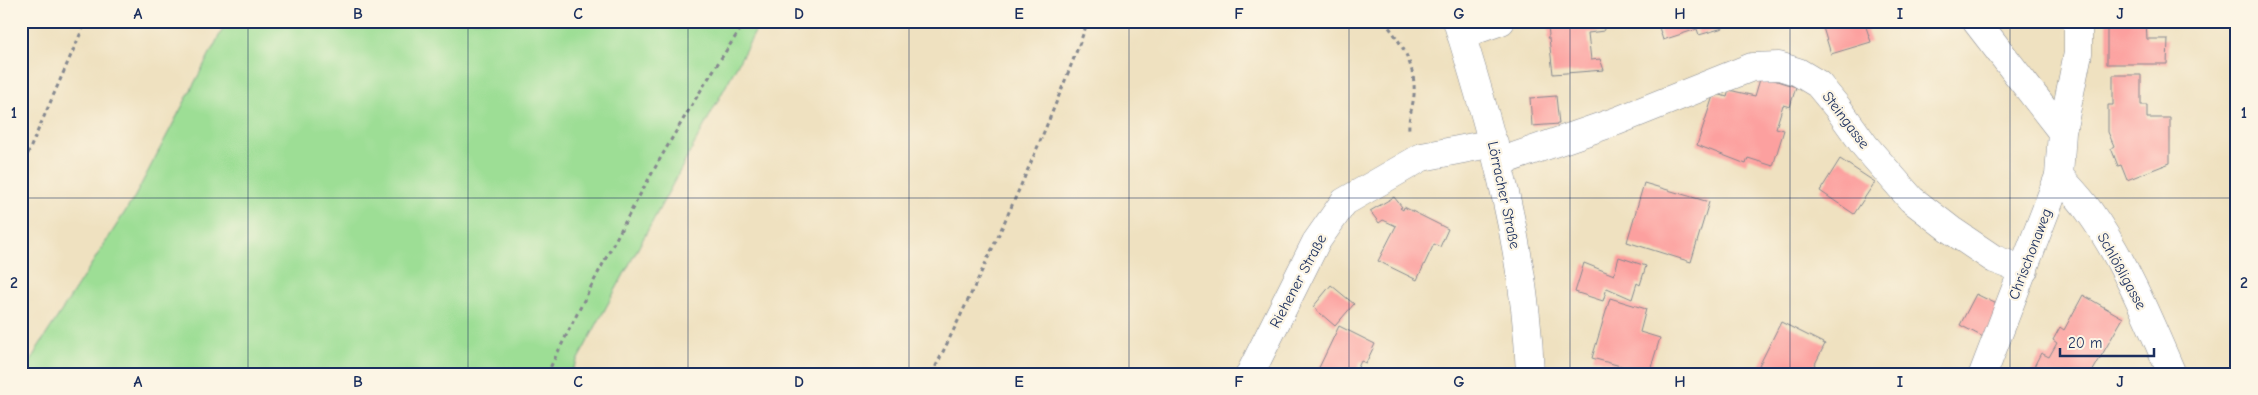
<svg xmlns="http://www.w3.org/2000/svg" width="2258" height="395" viewBox="0 0 2258 395" font-family="'Comic Neue',sans-serif">
  <rect width="100%" height="100%" fill="#fcf5e5"/>
  <filter id="ink" filterUnits="userSpaceOnUse"><feTurbulence type="fractalNoise" baseFrequency=".02" numOctaves="2"/><feDisplacementMap in="SourceGraphic" scale="10" xChannelSelector="R" yChannelSelector="G"/><feConvolveMatrix kernelMatrix="1 2 1 2 8 2 1 2 1" color-interpolation-filters="sRGB"/></filter>
  <filter id="wash" filterUnits="userSpaceOnUse"><feTurbulence type="fractalNoise" baseFrequency=".0096" numOctaves="4" result="noise"/><feDisplacementMap in="SourceGraphic" scale="20" xChannelSelector="R" yChannelSelector="G"/><feGaussianBlur stdDeviation="1.12" result="paint"/><feColorMatrix in="noise" values="0 0 0 0 0 0 0 0 0 0 0 0 0 0 0 0 0 1.4 0 .05"/><feComposite in="paint" operator="in"/></filter>
  <g filter="url(#wash)">
    <rect width="100%" height="100%" fill="#efe1c0"/>
    <path fill="#9dde95" stroke="#5c867a" d="M227,21h534l-191,353h-545l12,-25 97,-151z"/>
    <g id="blocks">
      <path fill="#fca09f" d="M1563,21h40l1,10 -16,2 3,27 9,-1 4,11 -51,4 -4,-36h-2l2,-3 -1,-9 16,-1z
        M1657,21h63l3,7 -24,7 -2,-6 -34,11z
        M1821,21h50l-6,3 6,18 -40,12z
        M2107,21h39l1,18h21l-1,25h-60z
        M2113,75h28v30h6v13h23v45l-43,17 -6,-15 -3,1 -7,-18 3,-2 -6,-14v-27h5z
        M1761,76l35,11 -6,20 -7,-2 -7,23 8,2 -11,36 -25,-8 -2,6 -49,-19 17,-52 13,4 2,-7 26,6z
        M1556,96l3,28 -27,2 -2,-28z
        M1840,159l35,23 -21,32 -34,-23z
        M1644,183l65,19 -18,60 -64,-20z
        M1394,197l8,10 -2,1 3,2 1,-3 44,22 -8,18 -6,-3 -17,36 -39,-19 18,-35 -13,-6 -4,3 -9,-12z
        M1619,257l27,9 -6,19 -3,-2 -5,16 -25,-11 -4,13 -28,-9 9,-29 30,12z
        M1331,285l23,19 -19,22 -22,-19z
        M1976,294l25,12 -16,32 -25,-13z
        M2083,295l40,23 -32,56h-61l11,-21 8,4 8,-14 -4,-3 7,-13 4,3z
        M1610,298l36,11 -6,23 20,6 -11,36 -57,-16z
        M1781,322l44,22 -15,30h-55z
        M1339,326l36,18 -9,19 -5,-2 -6,13h-39z"/>
    </g>
  </g>
  <g filter="url(#ink)">
    <use href="#blocks" fill-opacity="0" stroke="#85888f" stroke-width="1"/>
    <g fill="none" stroke-linecap="round" stroke-linejoin="round">
      <g stroke="#85888f" stroke-width="29">
        <path id="street" d="M1457,21c36,115 69,232 73,353
          M1976,21l86,111
          M1461,35l40,-14
          M1499,162l118,-41 135,-54 27,-1 19,6 20,12 19,23 28,39 46,53 40,31 43,29 30,11
          M2059,176c10,11 21,22 30,35 34,47 60,109 83,163
          M1250,374l66,-132 28,-40 78,-45 72,-14
          M1983,374l76,-198 3,-44 16,-79v-32"/>
      </g>
      <path stroke="#85888f" stroke-width="3" stroke-dasharray="4 4" stroke-linecap="butt" d="M1384,21c18,22 32,45 30,74 -1,12 -6,22 -5,35
        M21,169l65,-148
        M547,374c60,-121 123,-242 199,-353
        M932,374c57,-115 111,-232 156,-353"/>
      <use href="#street" stroke="#fff" stroke-width="28"/>
    </g>
  </g>
  <path fill="none" stroke="#1b2f5e" stroke-width="1" stroke-opacity="0.55" d="M248,21v353M468,21v353M688,21v353M909,21v353M1129,21v353M1349,21v353M1570,21v353M1790,21v353M2010,21v353M21,198h2216"/>
  <g text-anchor="middle" stroke-width="4.5" stroke-linejoin="round" paint-order="stroke">
    <g font-size="15" fill="#1b2f5e" stroke="#fcf5e5">
      <text transform="translate(1846 120) rotate(53)" y="5">Steingasse</text>
      <text transform="translate(1504 195) rotate(78)" y="5">Lörracher Straße</text>
      <text transform="translate(2030 254) rotate(-69)" y="5">Chrischonaweg</text>
      <text transform="translate(2122 271) rotate(61)" y="5">Schlößligasse</text>
      <text transform="translate(1298 281) rotate(-62)" y="5">Riehener Straße</text>
    </g>
  </g>
  <rect width="2258" height="395" fill="none" stroke="#fcf5e5" stroke-width="55"/>
  <path d="M2060 348v8h94v-8" fill="none" stroke="#1b2f5e" stroke-width="2.5"/>
  <text x="2068" y="348" font-size="15" fill="#1b2f5e" stroke="#fcf5e5" stroke-width="4" paint-order="stroke">20 m</text>
  <rect x="28" y="28" width="2202" height="340" fill="none" stroke="#1b2f5e" stroke-width="2"/>
  <g font-size="16" text-anchor="middle" font-weight="bold" fill="#1b2f5e">
    <text x="138" y="19">A</text>
    <text x="358" y="19">B</text>
    <text x="578" y="19">C</text>
    <text x="799" y="19">D</text>
    <text x="1019" y="19">E</text>
    <text x="1239" y="19">F</text>
    <text x="1459" y="19">G</text>
    <text x="1680" y="19">H</text>
    <text x="1900" y="19">I</text>
    <text x="2120" y="19">J</text>
    <text x="14" y="118">1</text>
    <text x="2244" y="118">1</text>
    <text x="14" y="288">2</text>
    <text x="2244" y="288">2</text>
    <text x="138" y="387">A</text>
    <text x="358" y="387">B</text>
    <text x="578" y="387">C</text>
    <text x="799" y="387">D</text>
    <text x="1019" y="387">E</text>
    <text x="1239" y="387">F</text>
    <text x="1459" y="387">G</text>
    <text x="1680" y="387">H</text>
    <text x="1900" y="387">I</text>
    <text x="2120" y="387">J</text>
  </g>
</svg>
